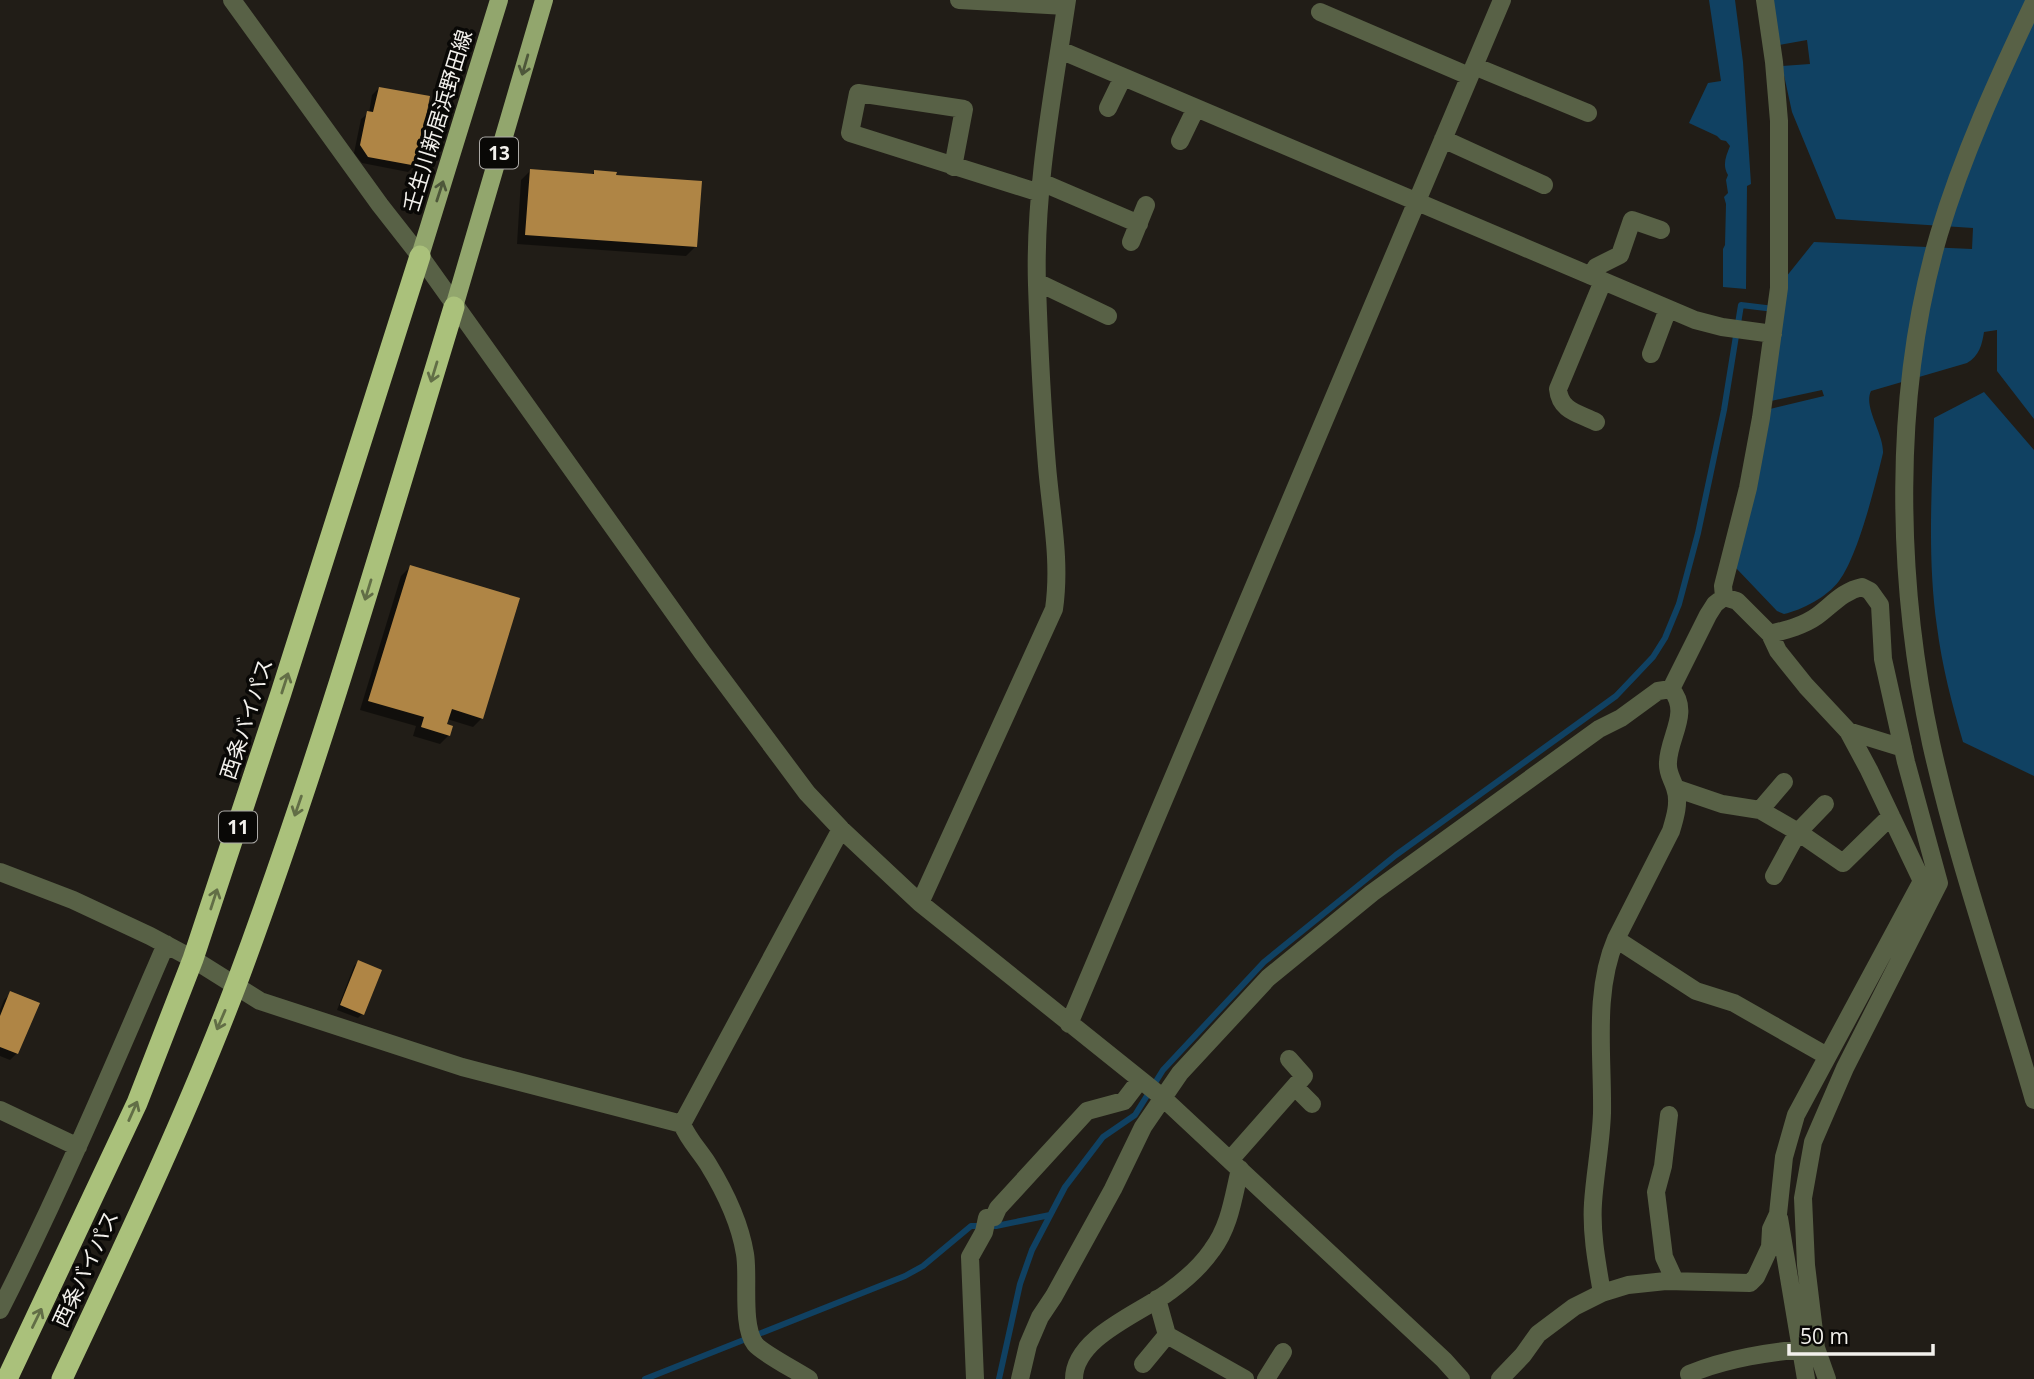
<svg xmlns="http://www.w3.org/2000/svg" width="2034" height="1379" viewBox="0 0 2034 1379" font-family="'Open Sans','Noto Sans JP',sans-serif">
  <rect width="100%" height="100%" fill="#211d17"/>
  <path fill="#104162" d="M1709,0h26l8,62 8,122 -4,2 -1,103 -23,-2v-38l2,-4 1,-41 -2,-7 4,-4 -2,-13 2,-5c-6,-10 -2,-19 2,-29l-4,-5 -5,-1 -4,-4 -28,-13 19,-40 13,-2z
    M1773,0h261v419l-37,-48v-41l-13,2c-2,13 -5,24 -17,31l-96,28c-8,16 13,43 12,62 -8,33 -25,103 -44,128 -12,16 -37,29 -55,33l-7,-3 -41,-43 34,-159 54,-13 -2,-6 -51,11 15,-124 28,-35 158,7 1,-21 -137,-9 -44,-107 -10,-46 28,-2 -3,-24 -28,5z
    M1984,392l50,58v326l-71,-34c-11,-38 -21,-76 -26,-115 -10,-69 -5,-140 -3,-209z"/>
  <path fill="#0007" d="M379,88l36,77 -7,7 -46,-9 -8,-10 7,-34 8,-6 3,-18z
    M530,171l61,4 3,-3 21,5 81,69 -10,10 -169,-12 4,-64z
    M410,567l72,151 -9,9 -26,-8 -2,6 4,10 -9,9 -27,-8 3,-10 -56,-16 41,-134z
    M358,962l4,52 -4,4 -21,-8 17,-44z
    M11,993l6,60 -7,7 -10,-4v-46l4,-10z"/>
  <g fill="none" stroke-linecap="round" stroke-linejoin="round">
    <path stroke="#104162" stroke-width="6" d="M645,1379l260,-103 18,-10 48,-40h25l54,-11
      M999,1379l21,-95 12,-34 33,-63 38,-50 32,-22 28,-45 101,-108 132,-107 220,-159 37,-39 12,-19 14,-34 19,-71 26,-123 17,-105 33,4"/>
  </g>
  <path fill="#af8545" d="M379,87l51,9 -13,70 -49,-9 -8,-12 7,-34 6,1z
    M530,169l64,5v-4l23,2 -1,3 86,6 -5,66 -172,-12z
    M410,565l110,33 -37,121 -31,-10 -5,15 6,2 -3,10 -29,-9 3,-10 -56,-16z
    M358,960l24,10 -18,45 -24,-10z
    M10,991l30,12 -22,51 -18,-7v-31z"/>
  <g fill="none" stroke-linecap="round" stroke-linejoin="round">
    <path stroke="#586146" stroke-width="18" d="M232,0l148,205 40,51 282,396 105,141 34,36 79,74 242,194 282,263 17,19
      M959,0l107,6
      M2034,2c-36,76 -71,152 -95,232 -47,160 -43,347 -8,509 27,121 69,238 103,357
      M1320,12l149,64
      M1060,50l635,270 27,7 51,7
      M1474,66l114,47
      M1108,108l15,-31
      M1443,139l101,46
      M1180,141l16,-33
      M953,167l11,-58 -106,-16 -8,40 190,60
      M1041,182l98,42
      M1131,242l15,-37
      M1591,276l5,-9 24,-12 12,-35 29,10
      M1037,282l71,34
      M1651,354l17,-45
      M1596,422c-18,-9 -36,-11 -38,-33l45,-108
      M1724,597l-1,-11 25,-98 13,-70 18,-130v-167l-5,-59 -9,-62
      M1770,634l8,17 28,35 42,45 55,17
      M1675,788l47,16 38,6 38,22 45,31 48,-47
      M1760,810l24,-28
      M0,872l73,28 77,36 43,23 67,42 202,66 220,57c6,15 17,26 26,40 16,26 32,59 37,90 4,23 -4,71 10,90 7,9 42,27 54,35
      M1774,876l24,-44 27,-28
      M920,903l134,-294c7,-48 -3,-95 -7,-143 -5,-60 -8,-121 -10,-181 -3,-95 16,-191 30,-285
      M1616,939l80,52 38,12 93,53
      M1069,1024l433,-1024
      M1295,1087l17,17
      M0,1110l78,37
      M1669,1115l-6,51 -7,26 8,65 11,24
      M682,1124l159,-295
      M1230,1160l74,-84 -15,-17
      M1779,1218l27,161
      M1602,1293c-5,-29 -11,-60 -9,-90 2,-30 8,-60 9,-90 1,-57 -9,-121 14,-174l55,-108c4,-13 9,-29 4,-43 -3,-10 -8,-15 -7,-26 1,-26 23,-50 3,-73
      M1157,1299l10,36 78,44
      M0,1310c61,-120 113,-243 166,-366
      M1143,1364l24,-29
      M1689,1374c39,-16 81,-22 123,-26
      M975,1379l-5,-122 14,-25 3,-14 7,-1 4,-9 89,-97 37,-10 16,-21
      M1020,1379l8,-34 12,-28 14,-21 59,-107 30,-62 37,-54 88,-95 104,-85 227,-164 22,-11 37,-27 13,-2 37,-74 7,-11 9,-7 13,4 33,33c16,-4 33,-8 47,-18 15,-11 26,-25 45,-29l8,4 10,14 3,54 23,103 33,121 -94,185 -32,74 -10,56 3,67 10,83 11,31
      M1074,1379c0,-42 67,-66 96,-88 15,-11 31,-25 42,-41 18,-24 21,-52 28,-81
      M1266,1379l17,-27
      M1500,1379l23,-24 15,-21 36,-27 28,-14 26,-8 38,-4 84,2 6,-6 14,-30 1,-18 7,-15 6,-57 12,-42 126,-234 -53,-111 -21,-39"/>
    <path stroke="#92a66d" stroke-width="18" d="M420,256l79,-256
      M454,307l90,-307"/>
    <path stroke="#aac17b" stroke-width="21" d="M7,1379l130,-276 56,-144 88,-266 139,-437
      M62,1379c61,-130 123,-260 174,-394 83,-222 149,-451 218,-678"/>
  </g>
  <defs><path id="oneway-shaft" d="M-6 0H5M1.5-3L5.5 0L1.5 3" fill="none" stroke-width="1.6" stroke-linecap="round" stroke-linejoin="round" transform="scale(1.75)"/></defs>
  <g stroke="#4e573a">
    <use href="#oneway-shaft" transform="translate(525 65) rotate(106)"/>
    <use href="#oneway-shaft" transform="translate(440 191) rotate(-72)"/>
  </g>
  <g stroke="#626e46">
    <use href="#oneway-shaft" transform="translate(434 372) rotate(107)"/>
    <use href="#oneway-shaft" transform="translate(368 590) rotate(107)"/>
    <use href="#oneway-shaft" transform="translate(285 683) rotate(-72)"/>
    <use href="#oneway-shaft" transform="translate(298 806) rotate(109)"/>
    <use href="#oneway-shaft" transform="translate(214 899) rotate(-72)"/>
    <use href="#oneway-shaft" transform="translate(221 1020) rotate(113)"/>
    <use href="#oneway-shaft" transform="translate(133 1111) rotate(-66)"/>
    <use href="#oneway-shaft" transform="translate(37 1318) rotate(-64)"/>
  </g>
  <g text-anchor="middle" stroke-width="7" stroke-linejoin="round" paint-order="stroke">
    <g fill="#090806" stroke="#acaaa7" stroke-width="2">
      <rect x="480" y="137.5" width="38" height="31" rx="5"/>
      <rect x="219" y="811.5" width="38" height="31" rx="5"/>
    </g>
    <g font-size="19" font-weight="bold" fill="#f2f0ec">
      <text x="499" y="160">13</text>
      <text x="238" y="834">11</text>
    </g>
    <g font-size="21" fill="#f2f0ec" stroke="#090806">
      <text transform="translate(438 121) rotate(-73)" y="7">壬生川新居浜野田線</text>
      <text transform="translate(247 719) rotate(-72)" y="7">西条バイパス</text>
      <text transform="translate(86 1269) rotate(-65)" y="7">西条バイパス</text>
    </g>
  </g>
  <path d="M1789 1344v10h144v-10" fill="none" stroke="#f2f0ec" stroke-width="3.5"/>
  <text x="1800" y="1344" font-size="21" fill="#f2f0ec" stroke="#090806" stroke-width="5" paint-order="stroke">50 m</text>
</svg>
